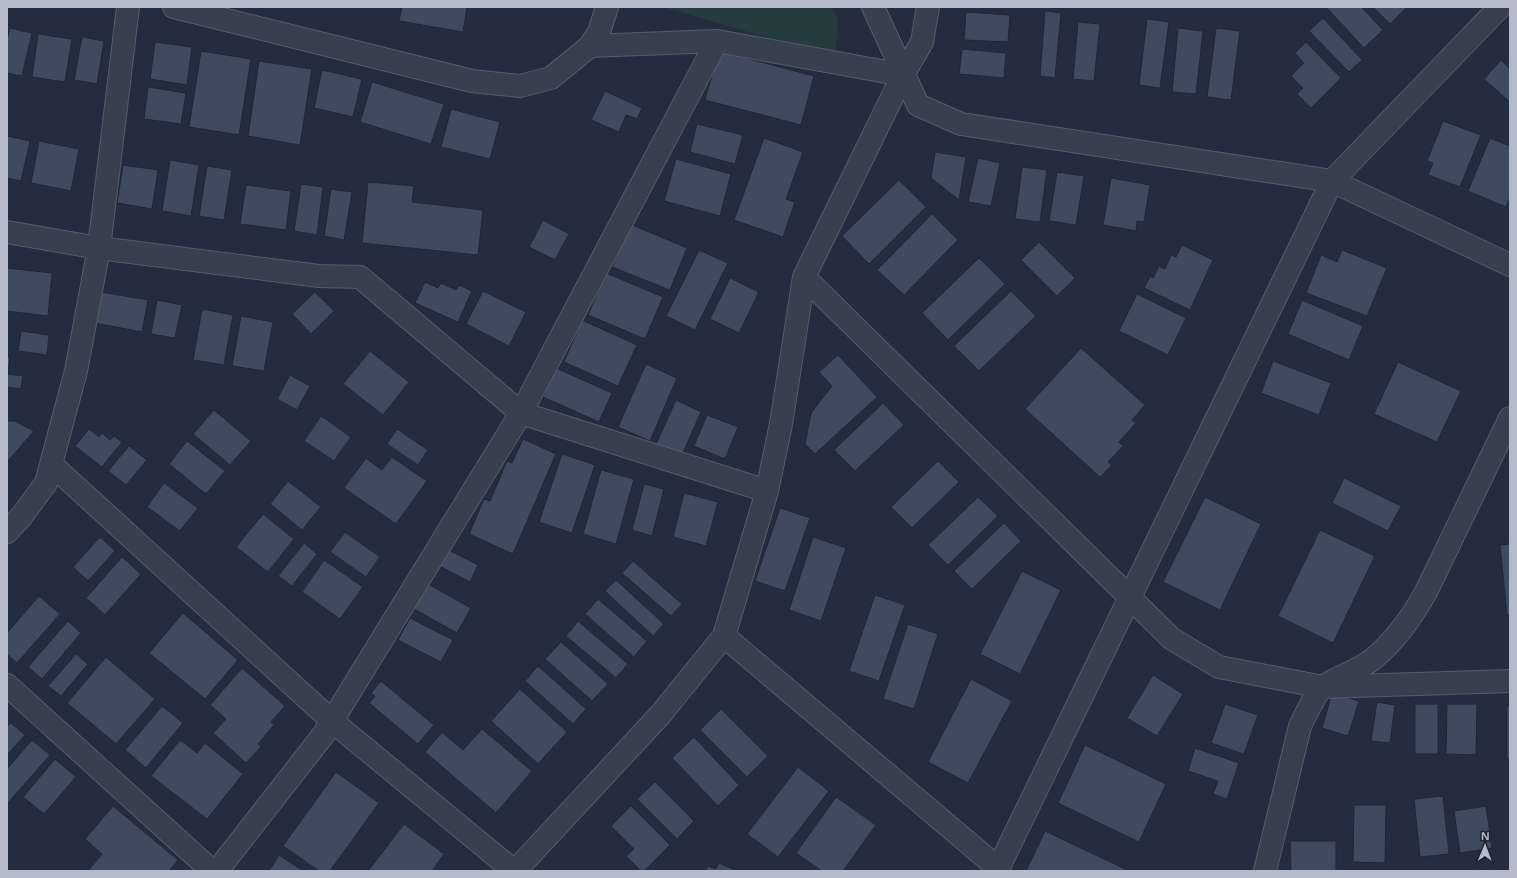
<svg xmlns="http://www.w3.org/2000/svg" width="1517" height="878" viewBox="0 0 1517 878" font-family="'Noto Sans',sans-serif">
  <rect width="100%" height="100%" fill="#242d3f"/>
  <path fill="#263b40" d="M663,7h169l6,13 -2,28 -8,7z"/>
  <path fill="#3f4a5f" stroke="#1f2636" d="M402,7h65l-4,25 -64,-11z
    M1329,7h32l22,23 -19,18 -37,-40z
    M1373,7h32l1,1 -16,16z
    M1045,11l16,2 -6,65 -15,-2z
    M966,12l44,3 -2,27 -44,-2z
    M1323,18l39,42 -13,12 -40,-41z
    M1147,19l22,3 -9,66 -21,-3z
    M1078,22l22,2 -6,57 -21,-2z
    M10,28l22,5 -10,43 -15,-3v-33z
    M1178,28l25,3 -7,63 -24,-2z
    M1216,28l24,3 -9,69 -24,-3z
    M38,34l34,5 -7,43 -33,-5z
    M82,37l22,4 -7,43 -23,-4z
    M155,42l37,5 -5,38 -37,-6z
    M1306,42l35,36 -30,30 -14,-14 6,-6 -12,-12 13,-13 -9,-10z
    M962,49l44,4 -2,25 -45,-4z
    M201,51l50,8 -12,76 -50,-8z
    M719,51l95,25 -13,49 -96,-25z
    M1501,60l9,9v33l-26,-23z
    M259,61l53,8 -12,76 -52,-9z
    M322,70l40,9 -9,38 -39,-9z
    M372,82l72,22 -13,40 -71,-22z
    M148,87l38,6 -5,31 -37,-5z
    M605,91l37,17 -5,11 -11,-4 -7,17 -28,-12z
    M451,109l49,13 -10,37 -49,-12z
    M1443,121l38,14 -21,52 -32,-12 5,-12 -6,-2z
    M697,124l46,11 -8,29 -45,-12z
    M7,136l23,5 -9,40 -14,-3z
    M764,138l39,14 -17,47 9,3 -12,35 -49,-17z
    M1490,138l20,8v52l-4,9 -38,-16z
    M39,141l40,8 -8,42 -40,-8z
    M935,152l31,5 -7,43 -28,-22z
    M978,158l22,5 -9,43 -23,-4z
    M676,159l55,15 -11,42 -56,-15z
    M170,160l29,5 -8,51 -29,-5z
    M123,165l35,5 -6,39 -35,-6z
    M207,166l25,4 -8,50 -25,-4z
    M1022,167l25,3 -7,52 -25,-3z
    M1057,172l27,4 -8,49 -27,-4z
    M1111,178l39,7 -6,37 -7,-1 -1,10 -33,-6z
    M899,180l27,27 -57,57 -27,-28z
    M368,182l46,4 -2,16 71,8 -5,45 -116,-12z
    M301,184l22,3 -6,48 -23,-4z
    M246,185l45,6 -5,39 -46,-6z
    M331,189l21,3 -8,48 -20,-4z
    M932,214l26,26 -54,55 -27,-25z
    M543,220l26,14 -14,26 -26,-13z
    M630,224l57,24 -17,42 -58,-23z
    M1039,242l36,36 -18,18 -36,-36z
    M1182,245l31,15 -23,50 -46,-22 6,-12 3,2 6,-12 6,3 6,-14 5,2z
    M699,250l29,13 -33,67 -29,-14z
    M1342,250l45,18 -20,48 -61,-23 15,-38 16,7z
    M979,258l26,26 -57,56 -26,-27z
    M7,268l45,5 -4,43 -41,-5z
    M606,273l57,24 -18,42 -57,-24z
    M730,278l29,14 -20,41 -29,-14z
    M425,282l13,6 3,-5 15,7 3,-5 13,6 -14,31 -43,-19z
    M483,291l43,21 -17,34 -43,-22z
    M1011,291l25,25 -57,55 -25,-25z
    M101,292l47,8 -6,32 -47,-9z
    M315,292l19,19 -23,23 -19,-20z
    M1137,294l49,24 -18,37 -49,-24z
    M157,300l25,5 -7,33 -24,-4z
    M1302,300l61,26 -14,34 -61,-26z
    M202,309l31,6 -9,50 -31,-5z
    M241,316l32,6 -9,49 -32,-5z
    M582,320l55,25 -19,41 -54,-24z
    M21,331l28,4 -2,20 -29,-4z
    M1081,348l64,57 -13,15 4,3 -17,19 4,4 -15,16 4,3 -12,12 -75,-68z
    M370,351l39,31 -26,33 -40,-31z
    M838,355l39,42 -62,57 -10,-10 6,-31 21,-27 -13,-14z
    M7,357h3l-2,17 15,2 -2,13 -14,-2z
    M1273,361l58,22 -12,32 -58,-22z
    M1398,362l63,29 -24,51 -63,-28z
    M646,364l31,14 -27,63 -32,-14z
    M556,368l56,25 -13,29 -56,-25z
    M290,375l20,11 -13,24 -20,-11z
    M676,400l25,12 -19,43 -26,-11z
    M883,403l21,22 -49,46 -21,-21z
    M214,410l37,31 -21,24 -37,-31z
    M707,415l31,12 -13,32 -31,-13z
    M321,416l30,21 -17,24 -30,-20z
    M7,421h7l20,10 -27,31z
    M89,429l10,8 3,-4 8,7 4,-4 8,6 -20,25 -27,-21z
    M397,429l31,21 -10,15 -31,-21z
    M523,439l33,15 -43,100 -44,-20 15,-35 6,2 17,-40 5,2z
    M187,441l38,30 -19,23 -37,-30z
    M129,446l18,14 -21,25 -18,-14z
    M562,454l33,11 -23,68 -33,-11z
    M392,457l35,24 -31,43 -52,-36 22,-30 16,12z
    M938,461l21,21 -47,46 -21,-21z
    M601,470l33,9 -18,65 -33,-10z
    M1344,478l57,28 -13,25 -56,-28z
    M288,481l33,26 -19,23 -32,-26z
    M164,483l34,25 -18,23 -33,-24z
    M644,484l20,5 -12,47 -20,-6z
    M684,493l34,9 -12,44 -33,-9z
    M978,497l20,19 -50,49 -20,-20z
    M1205,497l56,27 -41,86 -57,-28z
    M780,508l30,10 -25,73 -30,-10z
    M263,514l31,25 -26,33 -32,-25z
    M1004,523l17,18 -49,48 -18,-18z
    M1320,530l55,26 -42,87 -55,-27z
    M345,532l35,25 -14,20 -36,-25z
    M100,537l15,14 -27,30 -15,-14z
    M813,537l33,11 -25,73 -32,-11z
    M304,543l13,11 -25,32 -14,-10z
    M1510,544v71h-3l-7,-70z
    M441,546l37,19 -8,17 -38,-20z
    M122,557l19,17 -36,41 -19,-17z
    M324,560l39,27 -23,32 -38,-27z
    M633,561l49,43 -11,12 -49,-43z
    M1022,571l39,19 -41,84 -40,-20z
    M616,580l48,44 -11,12 -48,-45z
    M428,584l43,24 -14,25 -43,-24z
    M875,595l30,10 -26,76 -30,-10z
    M39,596l21,18 -43,49 -10,-9v-21z
    M598,599l49,42 -13,16 -49,-43z
    M183,613l55,47 -33,39 -56,-46z
    M410,618l43,22 -12,22 -43,-22z
    M68,621l13,12 -39,46 -14,-12z
    M578,621l50,43 -12,14 -50,-42z
    M908,624l30,10 -24,75 -31,-10z
    M561,642l47,42 -16,17 -47,-42z
    M76,654l12,10 -27,32 -13,-10z
    M106,657l49,42 -39,45 -49,-41z
    M538,666l48,43 -13,15 -48,-43z
    M242,668l43,38 -14,16 3,3 -16,19 3,3 -15,16 -33,-30 13,-14 -16,-14z
    M1153,675l30,19 -26,42 -30,-18z
    M971,679l41,22 -44,82 -40,-21z
    M381,681l53,44 -16,19 -49,-41 6,-7 -4,-3z
    M520,689l47,43 -29,32 -47,-43z
    M1332,693l27,8 -11,35 -26,-8z
    M1377,702l18,3 -5,38 -19,-2z
    M1225,704l33,11 -14,39 -33,-11z
    M1415,704h23v50h-23z
    M1447,704h30l-1,51 -30,-1z
    M162,706l21,17 -37,45 -21,-18z
    M1507,706h3v53h-3z
    M721,709l47,47 -21,21 -47,-47z
    M11,723l14,12 -18,20v-28z
    M482,729l50,42 -36,42 -71,-61 17,-20 21,18z
    M694,737l45,48 -21,21 -46,-48z
    M32,740l18,15 -43,49v-35z
    M180,740l17,13 8,-10 38,31 -36,45 -56,-43z
    M1085,745l81,39 -27,58 -81,-39z
    M1195,748l44,15 -12,36 -14,-5 5,-13 -30,-10z
    M55,759l21,18 -32,37 -21,-17z
    M798,767l31,24 -51,66 -31,-23z
    M336,772l43,31 -49,68h-11l-36,-25z
    M655,782l39,39 -17,18 -40,-40z
    M1443,796l6,58 -29,3 -6,-58z
    M836,797l40,28 -33,46h-21l-26,-18z
    M1354,805h32l-1,58 -32,-1z
    M113,806l65,54 -9,11h-81l14,-17 -17,-15z
    M631,806l39,39 -26,26h-3l-15,-15 8,-7 -23,-23z
    M1486,806l6,42 -32,5 -6,-42z
    M404,824l40,30 -12,17h-64z
    M1045,831l80,38 -1,2h-98z
    M1290,841h46v30h-45z
    M279,855l24,16h-34z
    M719,863l18,8h-32l3,-5 8,3z"/>
  <g fill="none" stroke-linecap="round" stroke-linejoin="round">
    <g stroke="#565d6d" stroke-width="24">
      <path id="minor" d="M174,7l298,74 48,5 31,-8 39,-32 9,-14 8,-25
        M873,7l45,98 43,19 371,57 178,84
        M717,41l186,34
        M7,232l92,16 220,28 41,1 161,136 246,78
        M804,277l368,362 47,28 104,20 187,-6
        M51,464l281,257 182,150
        M7,532l14,-15 25,-34 30,-112 23,-123 29,-241
        M724,636l274,232
        M7,685l205,186
        M217,871l107,-137 197,-321 196,-372 -127,5
        M515,871l145,-156 64,-79 43,-145 14,-67 23,-147 99,-202 19,-33 6,-35
        M997,871l335,-690 168,-174
        M1265,871l35,-145c5,-10 16,-34 24,-40 15,-10 34,-15 49,-27 22,-18 39,-42 53,-67l84,-174"/>
    </g>
    <use href="#minor" stroke="#383f4f" stroke-width="22"/>
  </g>
  <rect width="1517" height="878" fill="none" stroke="#b4baca" stroke-width="16"/>
  <g transform="translate(1485 846) rotate(1)" stroke="#1d2434" stroke-width="3" paint-order="stroke">
  <path d="M0-3L7 15L0 10L-7 15Z" fill="#b4baca"/>
  <text y="-6" font-size="11" font-weight="bold" text-anchor="middle" fill="#b4baca">N</text>
  </g>
</svg>
